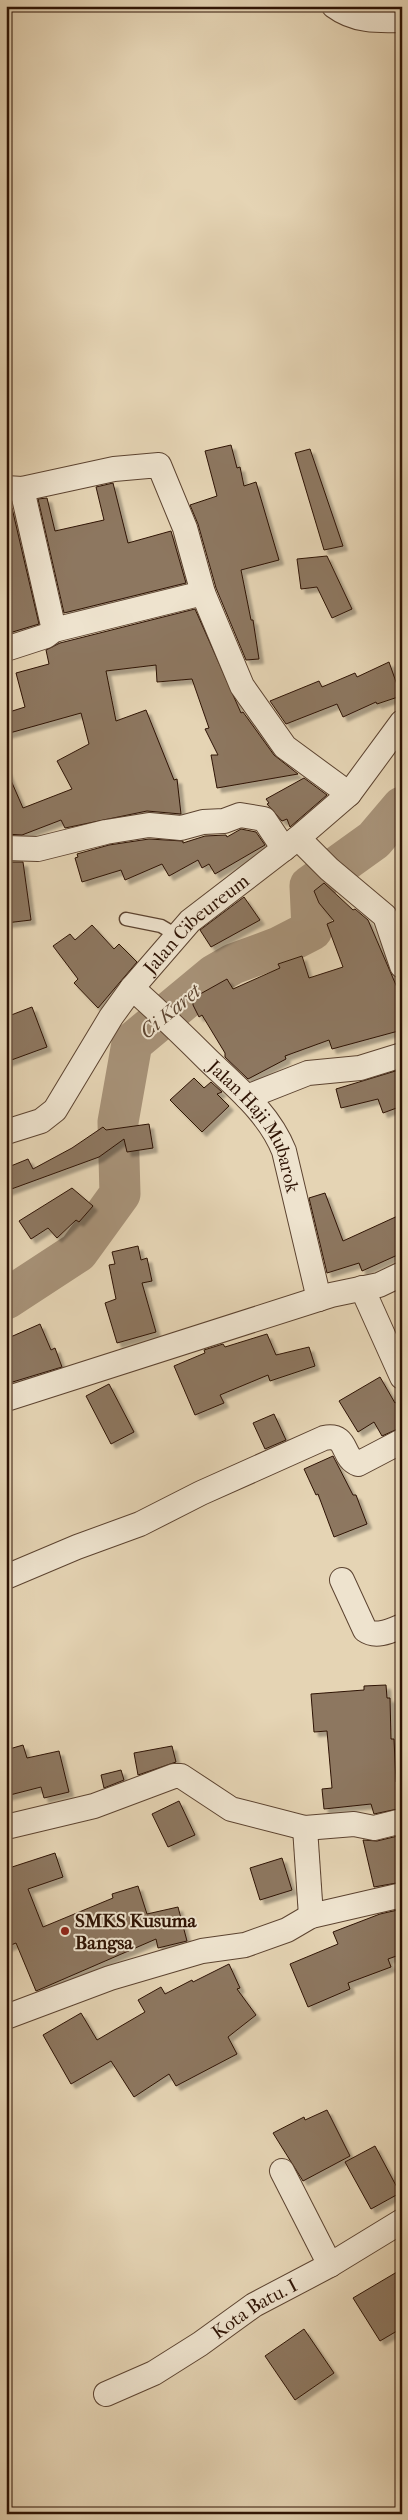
<svg xmlns="http://www.w3.org/2000/svg" width="408" height="2520" viewBox="0 0 408 2520" font-family="'IM FELL French Canon',serif">
  <defs>
    <filter id="shadow"><feDropShadow dx="4.5" dy="4.5" stdDeviation="1" flood-color="#0004"/></filter>
  </defs>
  <rect width="100%" height="100%" fill="#e5d4b4"/>
  <filter id="stains"><feTurbulence type="fractalNoise" baseFrequency=".004" numOctaves="4"/><feColorMatrix values="0 0 0 0 .2 0 0 0 0 .09 0 0 0 0 .02 0 0 0 .5 -.17"/></filter>
  <radialGradient id="worn" r=".72"><stop offset=".6" stop-color="#630" stop-opacity="0"/><stop offset="1" stop-color="#630" stop-opacity=".3"/></radialGradient>
  <g fill="none" stroke-linecap="round" stroke-linejoin="round">
    <path stroke="#a79278" stroke-width="41" d="M6,1299l72,-47 42,-58 -2,-72 14,-79 82,-68 19,-11 46,-17 33,-17 -2,-44 64,-46 28,-33"/>
  </g>
  <path fill="#8d7760" stroke="#2e1304" filter="url(#shadow)" d="M231,445l6,23 3,-1 4,19 12,-4 23,78 -38,10 10,50h2l6,39 -13,1 -30,-72 -18,-64 -8,-19 27,-9 -12,-45z
    M310,449l33,97 -19,4 -29,-97z
    M113,483l15,60 43,-12 15,52 -122,30 -26,-114 9,-1 8,33 49,-11 -8,-33z
    M12,508l27,116 -33,10v-125z
    M327,556l25,53 -20,9 -15,-31 -16,2 -4,-30z
    M195,609l46,104 2,-1 31,43 24,19 -81,14 -6,-33h7l-13,-26 4,-1 -17,-49 -35,3 -1,-17 -50,6 10,50 30,-11 28,70 3,-1 4,35 -34,-3 -82,17 -4,-8 -39,15 -16,-1v-65l17,39 49,-19 -15,-28 32,-17 -8,-31 -75,21v-21l19,-6 -9,-34 33,-9 -3,-14 14,-7z
    M389,662l12,34 -24,8 -1,-2 -33,15 -6,-13 -51,20 -16,-23 49,-20 3,6 33,-14 2,4z
    M304,778l23,17 -37,32 -3,-8 -5,2 -15,-17 2,-1 -3,-4z
    M241,829l15,3 9,13 -50,29 -6,-10 -7,4 -4,-8 -29,16 -7,-12 -37,16 -4,-10 -39,12 -7,-24 3,-1 -1,-3 32,-9 40,-6 34,2v2l22,-7 21,-1 1,2z
    M6,862h17l8,58 -25,3z
    M324,883l29,27 2,-1 13,11 34,79v31l-70,19 -3,-9 -44,16 1,3 -38,20 -23,-22v-4l-23,-38 -3,2 -6,-12v-7l34,-19 6,10 47,-21 -2,-4 24,-8 7,22 34,-11 -16,-43 7,-3 -15,-18 -5,-12z
    M244,897l16,23 -49,27 -11,-17z
    M92,925l22,24 5,-5 18,18 -39,46 -24,-25 4,-4 -25,-33 17,-12 5,6z
    M32,1007l15,40 -41,15v-45z
    M402,1069v37l-19,7 -5,-14 -37,9 -5,-19z
    M194,1078l10,10 7,-6 11,10 -5,2 12,12 -27,26 -32,-32z
    M149,1124l4,24 -26,4 -3,-13 -25,18 -93,34v-23l22,-9 5,10 39,-21 31,-21 3,3z
    M72,1188l21,18 -14,16 -3,-2 -19,18 -9,-10 -17,11 -12,-18z
    M325,1193l18,48 59,-27v39l-40,18 -3,-8 -32,10 -18,-75z
    M138,1246l3,14 6,-2 5,23 -10,2 14,49 -39,11 -12,-40 11,-4 -7,-34 6,-1 -3,-12z
    M40,1324l11,26 4,-2 7,19 -56,17v-45z
    M267,1334l9,21 33,-8 6,19 -45,15 -2,-6 -48,20 4,8 -29,12 -21,-49 31,-13 -1,-3 19,-6 2,3z
    M380,1377l15,26 7,-4v28l-20,9 -8,-14 -16,10 -19,-31z
    M109,1384l25,48 -23,12 -25,-48z
    M274,1414l12,26 -21,9 -12,-26z
    M333,1456l20,39h3l11,29 -33,13 -16,-43 -2,1 -12,-26z
    M386,1685l1,13h3l1,41h3l2,43 6,-1v27l-28,6 -3,-10 -47,5 -2,-20 10,-1 -5,-57 -13,1 -3,-38 53,-4v-4z
    M23,1745l4,13 32,-7 10,41 -25,6 -3,-11 -35,9v-46z
    M172,1746l4,16 -38,13 -4,-22z
    M121,1770l3,10 -20,8 -3,-13z
    M179,1801l16,34 -27,12 -16,-33z
    M402,1835v47l-28,5 -11,-47 14,1z
    M55,1853l8,24 -35,12 15,38 70,-29 -1,-4 26,-8 9,28 31,-7 9,34 -29,7 -2,-9 -120,52 -20,-48 -10,4v-78z
    M282,1858l10,32 -32,10 -10,-32z
    M402,1909v45l-14,5 3,8 -43,16 2,6 -42,18 -18,-43 48,-20 -5,-12 47,-18z
    M229,1964l11,24 -3,1 19,26 -28,22 9,17 -61,32 -7,-12 -35,23 -23,-36 -40,23 -28,-49 38,-22 16,27 48,-28 -7,-12 23,-13 4,7 27,-14 1,2z
    M327,2110l23,46 -47,25 -30,-48 31,-16 1,3z
    M375,2146l25,47 -29,16 -26,-47z
    M402,2269v59l-22,13 -27,-43z
    M304,2329l30,44 -39,27 -30,-44z"/>
  <g fill="none" stroke-linecap="round" stroke-linejoin="round">
    <g stroke="#5c4330" stroke-width="15">
      <path id="lane" d="M126,919l35,7 17,10"/>
    </g>
    <g stroke="#5c4330" stroke-width="26">
      <g id="street">
        <path d="M334,6c20,15 43,15 68,14"/>
        <path d="M6,488l16,1 92,-20 45,-4 26,63 18,65 39,93 43,61 64,47"/>
        <path d="M22,489l32,141"/>
        <path d="M6,649l40,-13 8,-6 149,-37"/>
        <path d="M298,838l31,31 56,47 17,50"/>
        <path d="M6,848l32,1 68,-17 43,-7 32,3 22,-6 21,-1 16,-6 24,4 20,30"/>
        <path id="s1" d="M132,988c26,23 51,47 76,72 28,27 61,53 76,91l35,148"/>
        <path d="M247,1097l61,-24 52,-5 42,-13"/>
        <path id="s2" d="M6,1132l35,-11 14,-11 56,-93 21,-29 58,-67 108,-83 51,-44 53,-72"/>
        <path d="M362,1288l40,89"/>
        <path d="M6,1399l325,-104 48,-10 23,-11"/>
        <path d="M6,1577l71,-30 63,-23 61,-31 123,-55c25,-5 17,20 34,26l44,-23"/>
        <path d="M342,1580l23,50c11,8 25,1 37,-4"/>
        <path d="M6,1827l88,-21 80,-30h7l50,33 74,19 49,-4 20,4 28,-7"/>
        <path d="M305,1828l6,88"/>
        <path d="M6,2017l104,-39 92,-27 43,-6 42,-15 24,-14 91,-21"/>
        <path d="M282,2171l48,94"/>
        <path id="s3" d="M106,2394l48,-21 46,-29 54,-39 76,-40 72,-44"/>
      </g>
    </g>
    <use href="#lane" stroke="#eee3ce" stroke-width="12"/>
    <use href="#street" stroke="#eee3ce" stroke-width="24"/>
  </g>
  <circle fill="#8f2418" stroke="#eee3ce" stroke-width="2" cx="65" cy="1931" r="5"/>
  <g text-anchor="middle" stroke-width="4" stroke-linejoin="round" paint-order="stroke">
    <g font-size="19" fill="#2e1304" stroke="#eee3ce">
      <text dy="7" stroke="none"><textPath href="#s2" startOffset="290">Jalan Cibeureum</textPath></text>
      <text dy="7" stroke="none"><textPath href="#s1" startOffset="188">Jalan Haji Mubarok</textPath></text>
      <text dy="7" stroke="none"><textPath href="#s3" startOffset="172">Kota Batu. I</textPath></text>
    </g>
    <g font-size="19" font-weight="bold" fill="#2e1304" stroke="#eee3ce" text-anchor="start">
      <text x="75" y="1927">SMKS Kusuma<tspan x="75" dy="22">Bangsa</tspan></text>
    </g>
    <g font-size="20" font-style="italic" fill="#5e4632" stroke="#eee3ce">
      <text transform="translate(170 1011) rotate(-40)" y="7">Ci Karet</text>
    </g>
  </g>
  <rect width="408" height="2520" fill="none" stroke="#e5d4b4" stroke-width="25"/>
  <rect x="8" y="8" width="393" height="2505" fill="none" stroke="#2e1304" stroke-width="2.5"/>
  <rect x="12" y="12" width="383" height="2495" fill="none" stroke="#2e1304"/>
  <rect width="100%" height="100%" filter="url(#stains)"/>
  <rect width="100%" height="100%" fill="url(#worn)"/>
</svg>
